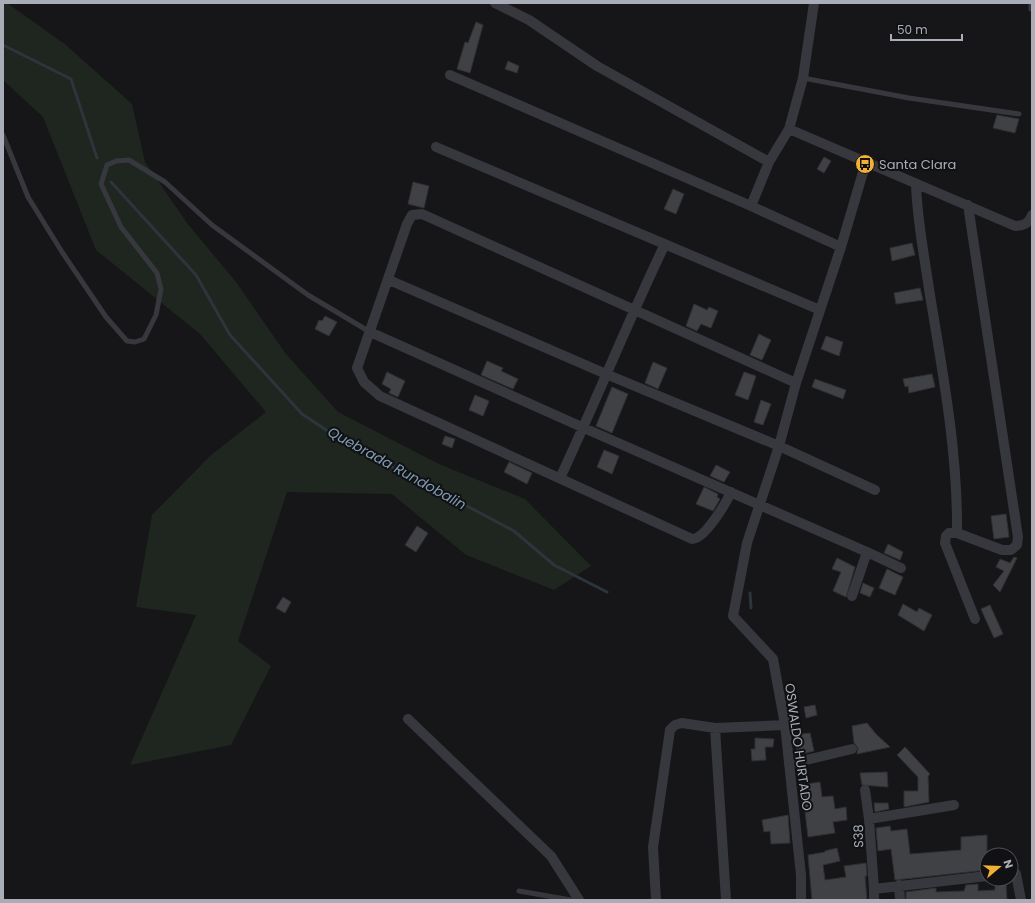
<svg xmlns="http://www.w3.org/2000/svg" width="1035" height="903" viewBox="0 0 1035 903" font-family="Poppins,sans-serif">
  <rect width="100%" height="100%" fill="#161618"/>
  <path fill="#1e261f" d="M3,3h4l59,42 66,59 13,58 42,61 49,59 50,72 52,58 101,52 86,35 66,67 -37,24 -88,-35 -74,-61 -105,-2 -49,149 33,25 -40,79 -101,20 66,-150 -60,-8 16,-92 58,-59 56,-44 -66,-78 -104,-84 -53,-133 -40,-37z"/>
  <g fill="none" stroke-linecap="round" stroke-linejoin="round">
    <path stroke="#2c353c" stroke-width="3" d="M3,45l68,34 26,79
      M111,182l85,93 34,60 72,79 50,33 64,32 98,52 40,34 53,27
      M750,593l1,15"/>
  </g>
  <path fill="#404145" stroke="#303034" d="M476,22l7,3 -13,48 -13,-4 8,-27 3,1z
    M508,61l11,5 -2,7 -12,-4z
    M997,115l22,4 -4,14 -22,-5z
    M824,157l7,4 -7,12 -7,-4z
    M413,182l16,4 -5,22 -16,-4z
    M673,189l11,5 -8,20 -12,-5z
    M912,243l3,12 -23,6 -2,-13z
    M920,288l3,12 -27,4 -2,-11z
    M694,304l13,6 2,-3 9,4 -7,17 -10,-4 -4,7 -11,-5z
    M325,316l12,6 -8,14 -14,-7 4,-9 3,1z
    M759,334l12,6 -9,20 -12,-5z
    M826,336l17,6 -4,14 -18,-7z
    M487,361l16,7 -2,3 17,8 -5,10 -32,-14z
    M653,362l14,6 -9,21 -13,-6z
    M387,372l18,9 -7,16 -9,-4 2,-4 -9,-5z
    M744,372l12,4 -8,24 -13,-5z
    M932,374l3,13 -26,6 -1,-7 -3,1 -2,-8z
    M815,379l31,11 -3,9 -31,-12z
    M612,387l16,7 -16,39 -16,-7z
    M475,395l14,6 -6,15 -14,-6z
    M761,400l10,4 -8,21 -9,-3z
    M445,436l10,3 -3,9 -10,-4z
    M604,450l15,6 -7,18 -15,-7z
    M509,462l23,11 -5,11 -23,-12z
    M716,465l14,7 -6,10 -14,-6z
    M704,487l14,7 -1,3 3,2 -7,12 -17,-7z
    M1006,514l3,23 -15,2 -3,-23z
    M417,526l11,7 -12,19 -11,-7z
    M888,544l15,8 -3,8 -16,-7z
    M1014,557l3,1 -17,34 -7,-7 11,-14 -8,-4 4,-8 10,4z
    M837,558l18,9 -9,30 -13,-6 8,-19 -9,-3z
    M887,569l16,8 -8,18 -16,-7z
    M863,583l11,5 -4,9 -10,-4z
    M283,597l8,5 -6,11 -9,-5z
    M903,604l14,8 2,-4 13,7 -8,16 -26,-16z
    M990,605l13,29 -9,4 -13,-29z
    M815,705l2,10 -11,3 -2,-11z
    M867,723l9,11 14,13 -33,7 1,-6 -4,-5 -2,-17z
    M810,733l4,18 -16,4 -2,-8 5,-1 -1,-12z
    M755,738l19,1 -1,8h-8l1,13 -14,1 -1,-12h4z
    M905,747l25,27 -2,2 1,26 -25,5v-16h14v-14l-21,-22z
    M887,772l1,15 -26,-2 -2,-12z
    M820,782l2,15 11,-1 2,13 11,-2 1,13 -14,2 2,11 -27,4 -3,-26h-2l-3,-26z
    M874,803h14l1,6 -14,3z
    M788,815l2,28 -19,1 -1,-13 -6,1 -2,-12z
    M890,826l1,5 16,-2 3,25 51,-4v-13l26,-2v35l-92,10 -4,-31 -13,2 -2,-23z
    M837,848l3,13 -17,4 2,15 21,-3 -2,-11 22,-3 1,13h-2l2,24h-55l-4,-45 17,-3v-1z
    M978,884v7l17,-1v-6h11l1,16h-101v-8l30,-4v4l28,-1 2,-6z"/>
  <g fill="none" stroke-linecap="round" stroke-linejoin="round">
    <path stroke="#37383d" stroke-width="5" d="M1031,9v-6
      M803,78l106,20 110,16
      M3,135l25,62 34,55 44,65 21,24 8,1 9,-3 12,-24 5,-26 -4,-16 -36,-46 -20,-43 6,-19 9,-4 13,-1 36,22 47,43 96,70 62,37
      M519,891l52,9"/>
    <path stroke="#37383d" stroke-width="10" d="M495,3l34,17 68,46 172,96
      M450,75l301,131 90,41
      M789,129l226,97c8,0 14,-2 17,-11
      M436,147l384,163
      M916,184c1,35 8,70 13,105 13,80 29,162 28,244
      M968,205l50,332 -1,8 -6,5h-9l-45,-17h-8l-3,3 -1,7 30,76
      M751,206l18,-44 20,-33 14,-51 11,-75
      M389,280l217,94 173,72 96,44
      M370,332l214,96 283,124 -15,44
      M560,478c36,-77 68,-157 105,-234
      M731,492c-5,11 -26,47 -39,47l-312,-143 -16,-14 -7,-14 50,-144 5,-9 10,-1 374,169
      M867,552l34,16
      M408,719l143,137 28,44
      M715,728l11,172
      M789,764l63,-15
      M865,790l4,29
      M954,805l-85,14 5,70 113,-13
      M1011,874h5l5,26
      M899,885l1,15
      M656,900l-3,-53 17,-117 5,-5 7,-2 33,5 70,-3
      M801,900v-25l-16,-150 -12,-66 -40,-43 14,-73 32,-97 17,-63 45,-136 25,-85
      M874,900v-11"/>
  </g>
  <defs>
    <g id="bus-disc" transform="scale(1)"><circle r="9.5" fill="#f2b134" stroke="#111113"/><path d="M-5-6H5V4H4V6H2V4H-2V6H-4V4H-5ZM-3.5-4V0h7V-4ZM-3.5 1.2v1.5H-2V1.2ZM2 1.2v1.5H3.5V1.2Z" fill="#111"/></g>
  </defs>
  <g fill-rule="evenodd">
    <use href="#bus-disc" x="865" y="164"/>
  </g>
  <g text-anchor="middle" stroke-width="4" stroke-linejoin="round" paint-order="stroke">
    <g font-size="13" fill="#a8adb8" stroke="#111113" text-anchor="start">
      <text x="879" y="169">Santa Clara</text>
    </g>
    <g font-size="13" fill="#a8adb8" stroke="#111113">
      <text transform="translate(799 747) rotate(82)" y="5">OSWALDO HURTADO</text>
      <text transform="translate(858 836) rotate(-91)" y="5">S38</text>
    </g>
    <g font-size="14" font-style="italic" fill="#7f9bb3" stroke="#111113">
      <text transform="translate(397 468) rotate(29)" y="5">Quebrada Rundobalin</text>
    </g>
  </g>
  <rect width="1035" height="903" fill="none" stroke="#a8adb8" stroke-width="8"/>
  <g transform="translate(999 867) rotate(71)"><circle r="19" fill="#111113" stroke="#4d4f55"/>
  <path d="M0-3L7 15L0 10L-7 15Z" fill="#f2b134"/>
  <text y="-6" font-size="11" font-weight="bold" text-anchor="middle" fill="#a8adb8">N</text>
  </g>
  <path d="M891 34v6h71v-6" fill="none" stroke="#a8adb8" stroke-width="2"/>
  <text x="897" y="34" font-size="12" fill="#a8adb8" stroke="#111113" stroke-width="3" paint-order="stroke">50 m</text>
</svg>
